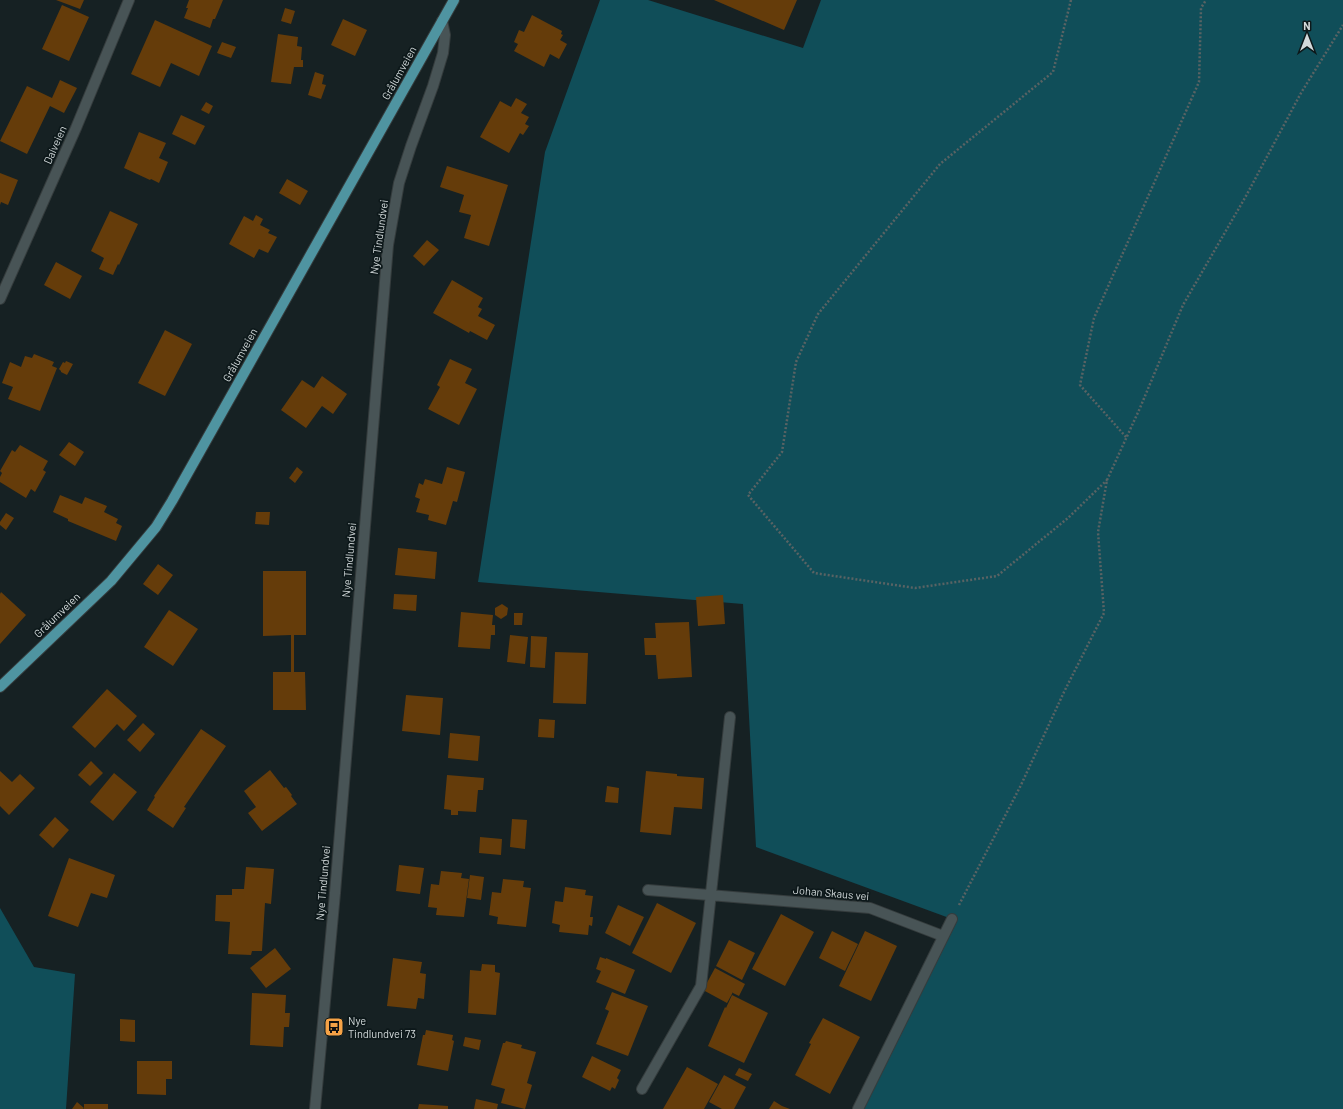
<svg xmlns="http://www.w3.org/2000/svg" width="1343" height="1109" viewBox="0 0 1343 1109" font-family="Barlow,sans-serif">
  <rect width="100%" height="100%" fill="#162123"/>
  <path fill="#104e59" d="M600,0h48l155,48 18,-48h522v1109h-485l94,-190 -196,-72 -13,-243 -265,-22 67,-430z
    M0,908l34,59 41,7 -9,135h-66z"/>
  <path fill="#653c0a" d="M56,0h28l-4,9z
    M189,0h34l-8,19h-2l-3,9 -26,-10 4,-10h-2z
    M714,0h83l-13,30z
    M62,5l27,12 -20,44 -27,-12z
    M285,8l10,3 -4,13 -10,-3z
    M532,15l30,16 -1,3 2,1 -3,5 7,4 -8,15 -9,-5 -6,13 -30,-16 4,-7 -4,-2 5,-12 5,2z
    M343,19l24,11 -12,26 -24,-11z
    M155,20l57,26 -13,30 -28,-13 -11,24 -29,-13z
    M278,34l20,3 -1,9 5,1 -1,13h2v7h-9l-3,17 -20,-2z
    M222,42l14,5 -5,11 -14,-5z
    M315,72l9,3 -2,9 4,1 -5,14 -13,-4z
    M60,80l17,8 -13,25 -14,-7 -23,48 -27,-13 27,-55 25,12z
    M516,98l11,6 -6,9 8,4 -4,7 4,2 -6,9 -3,-2 -11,20 -29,-16 20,-36 11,6z
    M206,102l7,4 -4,8 -8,-4z
    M181,115l24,11 -10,19 -23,-11z
    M139,132l27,11 -7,15 9,4 -9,21 -8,-4 -1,1 -26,-12z
    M447,166l61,19 -19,61 -25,-8 7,-23 -12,-3 5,-17 -24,-8z
    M0,173l18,7 -10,25 -7,-3 -1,3z
    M287,179l21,12 -8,14 -21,-12z
    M110,211l28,13 -19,41 -1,-1 -5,11 -14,-6 5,-11 -13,-7z
    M256,215l7,4 -3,6 10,5 -2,3 9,4 -9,16 -9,-4 -5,9 -25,-14 15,-28 9,5z
    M427,240l12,10 -15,16 -11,-10z
    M56,262l26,14 -12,23 -26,-14z
    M452,280l31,18 -5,9 4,2 -4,7 17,9 -8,15 -17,-9 -1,2 -36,-20z
    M165,330l27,14 -27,52 -27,-13z
    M34,354l20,8 -2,4 5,2 -17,43 -32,-12 5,-12 -11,-4 8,-21 11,5 4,-11 7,2z
    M450,359l22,10 -7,14 12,6 -18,36 -31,-16 12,-22 -3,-2z
    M66,361l7,3 -6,11 -6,-3v-1l-2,-2 4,-7 2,1z
    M322,376l25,18 -14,20 -11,-8 -16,22 -25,-18 21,-30 12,8z
    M69,442l15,10 -9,14 -16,-11z
    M20,445l28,16 -5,9 3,2 -11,20 -4,-3 -5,9 -26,-16v-5l2,-4 -2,-2 12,-21 3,2z
    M297,467l6,5 -8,11 -6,-5z
    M447,467l18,5 -8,30 -4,-1 -7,24 -18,-5 1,-5 -13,-3 4,-13 -5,-2 4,-14 4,2 2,-6 17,5z
    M60,495l22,9 3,-7 22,9 -3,6 14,7 -2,4 6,3 -6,15 -48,-20v-2l-15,-7z
    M256,512h14l-1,13 -14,-1z
    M6,513l8,5 -8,12 -6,-5v-3z
    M398,548l39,4 -2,27 -40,-4z
    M158,564l15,11 -15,20 -15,-11z
    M263,571h43v64h-12v37h11l1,38h-33v-38h18v-37l-28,1z
    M1,592l25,23 -26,29v-50z
    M394,594l23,1 -1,16 -23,-2z
    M723,595l2,29 -27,2 -2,-29z
    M502,604l6,4 -1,7 -6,4 -6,-4v-7z
    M169,610l29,19 -25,37 -29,-19z
    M461,612l32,3 -1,10h3v10h-4l-1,14 -32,-2z
    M514,613h9l-1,12h-8z
    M689,622l3,55 -34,2 -2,-24h-11l-1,-17h12l-1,-15z
    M510,635l18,2 -3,27 -18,-2z
    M531,636l16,1 -2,31 -15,-1z
    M555,652l33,1 -2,51 -33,-1z
    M107,689l30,27 -13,15 -7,-7 -22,24 -23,-21z
    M406,695l37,3 -3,37 -38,-4z
    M539,719l16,1 -1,18 -16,-1z
    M143,723l12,11 -15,18 -13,-12z
    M201,729l25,17 -42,61 2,1 -13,20 -26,-18 8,-13 -1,-1z
    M450,733l30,3 -2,25 -30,-3z
    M91,761l12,12 -13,13 -12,-11z
    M270,770l14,18 2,-1 6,8 -1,1 6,8 -35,27 -14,-18 8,-6 -12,-16z
    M0,771l12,11 8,-8 15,14 -26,27 -9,-9z
    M646,771l31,3v2l27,2 -2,31 -28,-2 -3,28 -31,-3z
    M114,773l23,19 -24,29 -23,-19z
    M447,775l37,3 -1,12h-5l-2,22 -18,-1v4h-7v-5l-7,-1z
    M607,786l12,2 -1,15 -13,-1z
    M55,817l14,13 -16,18 -14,-13z
    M512,819l15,1 -2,29 -15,-2z
    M480,837l22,2 -1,16 -22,-2z
    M69,858l46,17 -8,23 -16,-5 -13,34 -30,-11z
    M399,865l25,3 -4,26 -24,-3z
    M246,867l28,2 -3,35 -6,-1 -3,48h-10l-1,4 -23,-1 2,-32 -15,-1 1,-26h16v-6h12z
    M441,871l21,2 -1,5 8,1 -5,38 -28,-2 1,-7 -9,-1 3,-23 8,1z
    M470,875l14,2 -3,23 -14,-2z
    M503,879l21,2 -1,6 8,1 -5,39 -29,-3 1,-7 -9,-2 3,-23 9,1z
    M565,887l21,3 -1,5 8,1 -3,21h3l-1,9 -3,-1 -1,10 -29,-3 1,-7 -8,-2 3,-22 8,1z
    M657,903l39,20 -25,50 -39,-20z
    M618,905l26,12 -14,29 -25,-13z
    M781,914l33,18 -29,54 -33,-17z
    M832,931l26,13 -13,27 -26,-13z
    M865,931l32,15 -26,55 -32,-15z
    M729,940l26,13 -13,27 -26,-14z
    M275,948l16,21 -25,19 -16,-20z
    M600,957l6,2v-1l29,12 -10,24 -29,-12 5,-11 -5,-2z
    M393,958l29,4 -2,11 6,1 -2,25 -6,-1 -2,11 -29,-3z
    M482,964l13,1v7l5,1 -4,42 -28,-2 2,-43 11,1z
    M715,968l30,16 -6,12 -6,-3v-1l-6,11 -24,-13z
    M612,992l36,14 -20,50 -32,-12 13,-33 -4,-2z
    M252,993l34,2 -1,18h5l-1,14h-5l-1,20 -33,-2z
    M732,995l36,18 -24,50 -36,-17 17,-39 1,1z
    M823,1018l37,19 -30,57 -35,-19 16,-31 -2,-1z
    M120,1019l15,1v22l-15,-1z
    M426,1030l27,5 -1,5 2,1 -6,30 -31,-6 6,-30h2z
    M465,1037l16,3 -2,10 -16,-4z
    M506,1041l16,4 -1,3 15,4 -9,31 5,2 -7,24 -24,-6 4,-14 -14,-4 12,-42h2z
    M592,1056l29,14 -4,8 2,2 -4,9 -3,-2 -2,4 -28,-14z
    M137,1061h35v18h-6v16l-29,-1z
    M687,1067l31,17 -14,25h-41z
    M739,1068l13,6 -4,7 -13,-6z
    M724,1075l22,12 -12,22h-12l-13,-7z
    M476,1099l22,5 -1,5h-23z
    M774,1101l8,5 8,3h-21z
    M77,1102l7,6 -1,1h-11z
    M84,1104h24v5h-24z
    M419,1104l29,2v3h-30z"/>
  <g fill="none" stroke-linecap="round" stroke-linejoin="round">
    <g stroke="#353c3d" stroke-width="12">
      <path id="street" d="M0,299l76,-171 53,-128
        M648,890l222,18 73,28
        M642,1089l59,-103 29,-269
        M315,1109l20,-216 53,-648 11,-62 12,-37 22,-60 10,-33 2,-18 -3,-14
        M858,1109l94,-190"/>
    </g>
    <g stroke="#353c3d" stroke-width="12">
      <path id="primary" d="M0,687l111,-106 45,-54 16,-26 282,-501"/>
    </g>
    <path stroke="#596364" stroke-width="2.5" stroke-dasharray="2 2" stroke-linecap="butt" d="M1071,0l-18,72 -113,92 -122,150 -22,48 -14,90 -34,43 66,78 101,15 82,-12 71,-58 39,-38
      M1126,437l-46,-52 14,-67 105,-236 2,-74 5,-8
      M959,905l62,-120 43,-93 40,-79 -6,-81 9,-52 33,-72 43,-103 63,-109 55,-103 42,-68"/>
    <use href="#street" stroke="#485456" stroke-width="10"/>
    <use href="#primary" stroke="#4f94a1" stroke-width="10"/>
  </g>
  <defs>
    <g id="bus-square" transform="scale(1)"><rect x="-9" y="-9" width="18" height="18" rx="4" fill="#f6a246" stroke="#0d181a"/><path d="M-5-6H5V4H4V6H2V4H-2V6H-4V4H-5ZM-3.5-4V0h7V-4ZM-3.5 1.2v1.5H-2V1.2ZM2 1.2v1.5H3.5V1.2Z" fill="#111"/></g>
  </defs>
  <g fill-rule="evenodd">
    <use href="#bus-square" x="334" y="1027"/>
  </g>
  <g text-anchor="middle" stroke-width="3.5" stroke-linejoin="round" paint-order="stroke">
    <g font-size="11" fill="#d2d9da" stroke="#0d181a">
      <text transform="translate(399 73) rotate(-61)" y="4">Grålumveien</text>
      <text transform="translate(55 145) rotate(-66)" y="4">Dalveien</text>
      <text transform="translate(379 237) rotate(-82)" y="4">Nye Tindlundvei</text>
      <text transform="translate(240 355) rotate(-61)" y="4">Grålumveien</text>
      <text transform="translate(349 560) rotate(-85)" y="4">Nye Tindlundvei</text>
      <text transform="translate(57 615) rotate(-44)" y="4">Grålumveien</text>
      <text transform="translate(323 883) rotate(-85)" y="4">Nye Tindlundvei</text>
      <text transform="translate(831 893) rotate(5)" y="4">Johan Skaus vei</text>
    </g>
    <g font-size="11" fill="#d2d9da" stroke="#0d181a" text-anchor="start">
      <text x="348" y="1025">Nye<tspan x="348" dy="13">Tindlundvei 73</tspan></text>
    </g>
  </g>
  <g transform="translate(1307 36)" stroke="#0d181a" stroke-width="3" paint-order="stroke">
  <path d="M0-3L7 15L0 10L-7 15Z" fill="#d2d9da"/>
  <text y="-6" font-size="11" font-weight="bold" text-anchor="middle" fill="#d2d9da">N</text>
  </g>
</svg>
